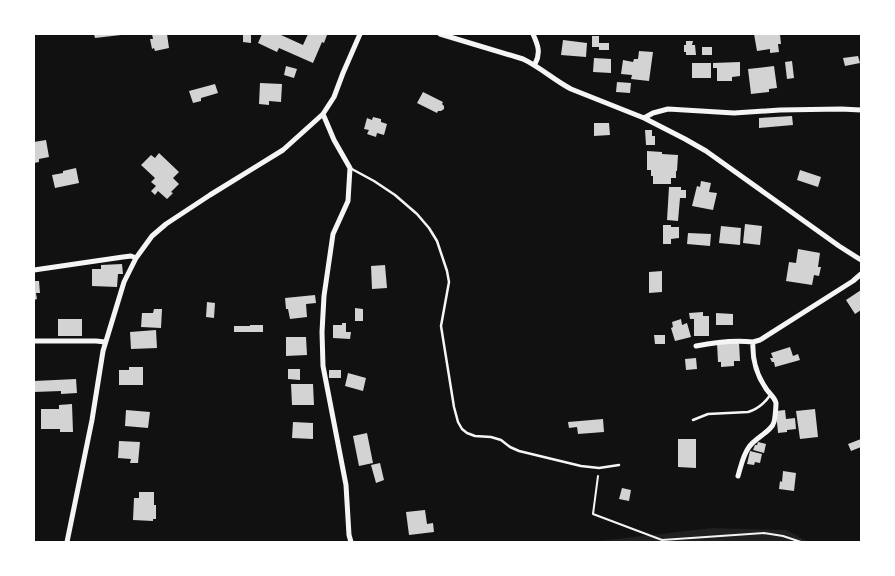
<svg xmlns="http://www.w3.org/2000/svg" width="895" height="576" viewBox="0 0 895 576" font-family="Roboto,sans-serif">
  <rect width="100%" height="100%" fill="#111"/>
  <path fill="#202020" d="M713,528l73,2 23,12h-219z"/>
  <path fill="#d3d3d3" d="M94,34h27v1l-26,3z
    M152,34h15l2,14 -14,3 -1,-3 -2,1 -2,-10h3z
    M243,34h8v9l-8,-1z
    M262,34h19v1l22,10 5,-11h17l2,1 -3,8 -2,-1 -9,21 -34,-15 -2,4 -19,-9z
    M754,34h26l1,10h-3l1,8 -9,1v-4l-13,2z
    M592,36h7v7h10v7h-10v-3h-7z
    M563,40l24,3 -1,14 -25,-2z
    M686,41h7l-1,4h3l1,10h-10v-3h-2v-7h2z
    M702,47h10v8h-10z
    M639,51l14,1 -4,29 -18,-2 1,-4 -11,-1 2,-14 10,2 1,-3h4z
    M858,56l2,7 -15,3 -2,-8z
    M594,58l17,1v14l-18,-1z
    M792,61l2,17 -7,1 -2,-17z
    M740,62v14l-8,1v4h-15v-13h-4v-5z
    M692,63h19v15h-19z
    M286,66l11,3 -3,9 -10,-3z
    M774,66l3,22 -8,1v3l-18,2 -3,-25z
    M617,82l14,1 -1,10 -14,-1z
    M260,83l22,1 -1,18 -12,-1v4l-10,-1z
    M215,84l3,9 -17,5v3l-8,2 -4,-12z
    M423,92l20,10 -1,2 2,2v3l-3,2h-3l-1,2 -20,-10z
    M792,116l1,9 -34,3v-10z
    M373,117l8,2v3l6,2 -3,11 -7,-2 -1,4 -9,-3 2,-4 -5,-1 3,-11 5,2z
    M594,123h15l1,12 -16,1z
    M645,130h7v6h3v9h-9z
    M46,140l3,17 -10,2v3l-5,1v-21z
    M647,151l15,1v2l16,1 -1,16h-1v7h-5v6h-18v-8h-2v-6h-4z
    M159,153l20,19 -6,6 6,6 -8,8 2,1 -6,6 -9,-8 -3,4 -4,-4 5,-5 -5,-4 4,-4 -14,-13 10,-10 4,3z
    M76,168l3,15 -24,5 -3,-13 11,-2v-2z
    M800,170l21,7 -3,10 -21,-7z
    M701,181l10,2 -2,9 8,1 -4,17 -21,-4 5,-20 3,1z
    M669,187h12v3h5v8h-6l-2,23 -11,-1z
    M745,224l17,2 -2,19 -17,-2z
    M663,225h8v2h8v11l-8,1v5h-8z
    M721,226l20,2 -1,17 -21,-2z
    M688,233l23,1 -1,12 -23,-2z
    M798,249l22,4 -2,14h3l-2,9 -5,-1 -2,10 -26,-4 3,-19 7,1z
    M122,264l1,10h-5l-1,13 -25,-1v-17h9v-4z
    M385,265l2,23 -15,1 -1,-23z
    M662,271v21l-13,1v-21z
    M34,281h5l1,12h-4l1,6 -3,1z
    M861,290v20l-6,4 -9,-14z
    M315,295l1,8 -10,1 1,13 -17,2 -2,-10h-2l-1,-11z
    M207,302l8,1 -1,15 -8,-1z
    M355,308l8,1v12h-8z
    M154,309h8l-1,19 -20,-1 1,-14h11z
    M703,312v4h6v20h-15v-17h-4l-1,-6z
    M716,313l17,1v11h-17z
    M58,319h24v17h-24z
    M681,319l1,6 5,-2 4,14 -16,4 -4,-13 2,-1 -1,-5z
    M342,323h4v9h5l-1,7 -17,-1v-13h9z
    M250,325h13v7h-29v-6h16z
    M156,330l1,18 -26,1 -1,-17z
    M654,335h11v9h-10z
    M286,337h20l1,18 -21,1z
    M739,342l1,19h-6v5l-13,1v-5h-3l-1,-19z
    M790,347l3,9 5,-2 2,6 -25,7 -1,-5h-2l-2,-4h3l-2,-5z
    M696,358l1,11 -11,1 -1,-11z
    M129,367h14v18h-24v-15h10z
    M288,369h12v11l-12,-1z
    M329,370h12v8h-12z
    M348,373l18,5 -3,13 -18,-5z
    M76,379l1,14 -16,1v-3l-27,1v-11z
    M291,384h22l1,21h-22z
    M72,404l1,28h-13v-3h-19v-20h18v-4z
    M815,409l3,28 -18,2 -4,-28z
    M126,410l24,2 -2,16 -23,-2z
    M785,410l1,9 9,-1 1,11 -9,1v2l-9,1 -2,-22z
    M603,419l1,13 -26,2 -1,-7 -8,1 -1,-6z
    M293,422l20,1v16l-21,-1z
    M367,433l6,30 -14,3 -6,-30z
    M678,439h18v29l-18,-1z
    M861,439v8l-10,4 -3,-7z
    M119,441l21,1 -2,21h-8l1,-4 -13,-1z
    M758,442l8,2 -2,9 -11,-3 2,-5h2z
    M750,451l12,3 -2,9 -5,-1 -1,3 -7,-1z
    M380,463l4,17 -8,3 -5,-18z
    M783,471l13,2 -2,18 -15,-2 1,-8 2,1z
    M622,488l9,2 -2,11 -10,-2z
    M139,492h15v13h2v14h-3v2l-20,-1 1,-22h5z
    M425,510l2,14 6,-1 1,9 -25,3 -3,-23z"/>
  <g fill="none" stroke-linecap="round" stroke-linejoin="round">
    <path stroke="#f5f5f5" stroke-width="2" d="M598,476l-5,38 69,26 102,-7 19,3 18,6"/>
    <path stroke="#f5f5f5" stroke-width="2.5" d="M350,168l24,13 21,14 22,19 12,14 8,13 10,30 2,11 -8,44 13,81 4,15 4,7 5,4 8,3 16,1 10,3 9,7 9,4 62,15 18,2 20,-3
      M693,420l15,-6 40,-2c10,-3 17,-9 23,-18"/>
    <path stroke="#f5f5f5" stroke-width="5" d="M440,34l83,25c17,8 31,21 48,30l73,29 41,21 21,12 133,95 22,14
      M533,34c5,11 8,19 2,30
      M323,114l11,26 16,28 -2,33 -15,33 -9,62 -2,36 1,34 23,119 3,50 2,7
      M644,118l9,-5 15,-4 66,4 46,-3 61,-1 20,1
      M34,270l89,-13 8,-1 5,2
      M34,341h62l9,1
      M696,346c20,-4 38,-6 57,-4
      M738,476c3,-10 5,-21 11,-29 6,-9 23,-16 25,-25 1,-3 2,-15 2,-19 -1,-5 -6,-9 -9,-13 -10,-14 -15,-31 -14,-48l7,-2 93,-59 8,-7
      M67,542l25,-122 11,-69 21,-69 12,-24 16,-22 14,-12 44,-29 73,-45 40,-36 11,-17 9,-24 17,-39"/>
  </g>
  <rect width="895" height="576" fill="none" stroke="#ffffff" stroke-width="70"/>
</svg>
